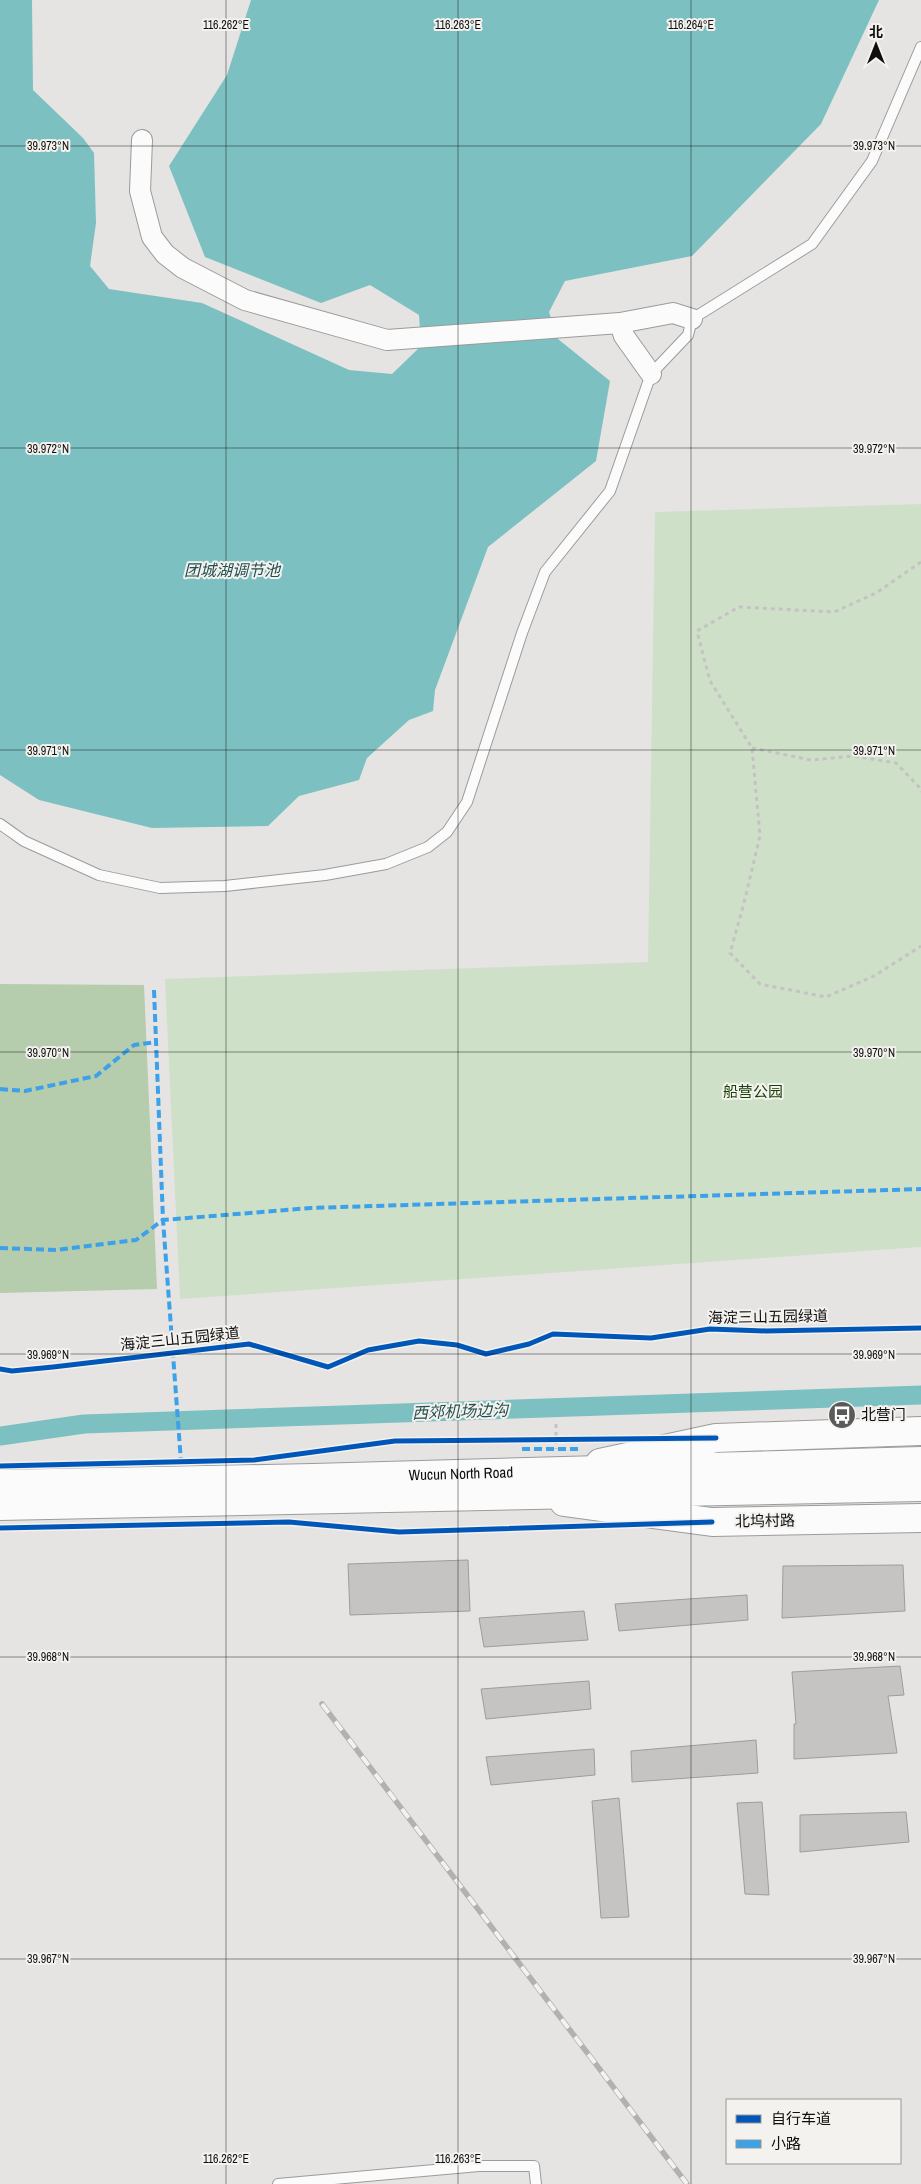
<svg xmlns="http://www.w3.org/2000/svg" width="921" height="2184" viewBox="0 0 921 2184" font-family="'Archivo Narrow','Noto Sans SC',sans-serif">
  <rect width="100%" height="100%" fill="#e5e4e3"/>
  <path fill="#cfe0c9" d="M921,504v743l-741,52 -15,-320 483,-17 7,-450z"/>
  <path fill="#b5ccad" d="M0,984l144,1 13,304 -157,4z"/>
  <path fill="#7cc0c1" d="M0,0h32l1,90 50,48 11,15 2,70 -6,43 19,23 93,14 147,67 43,4 29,-28 -2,-31 -49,-30 -49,18 -116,-46 -36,-91 58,-91 24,-75h628l-58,124 -129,132 -127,25 -16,31 9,27 52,42 -14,80 -108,86 -53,143 -2,21 -24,9 -42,38 -8,22 -60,16 -31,30 -116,2 -113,-28 -39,-25z"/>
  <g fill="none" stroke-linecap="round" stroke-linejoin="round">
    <path stroke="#7cc0c1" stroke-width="19" d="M0,1436l84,-12 837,-29"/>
  </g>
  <path fill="#c5c4c3" stroke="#9e9c9c" d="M468,1560l2,51 -120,4 -2,-51z
    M903,1565l2,46 -123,7 1,-52z
    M747,1595l1,25 -129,11 -4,-27z
    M584,1611l4,29 -104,7 -5,-29z
    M900,1666l4,29 -16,1 9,57 -103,6v-35h2l-4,-52z
    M589,1681l2,28 -105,10 -5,-30z
    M756,1740l2,33 -126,9 -1,-31z
    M594,1749l1,26 -104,10 -5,-28z
    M619,1798l10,119 -28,1 -9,-117z
    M762,1802l7,93 -24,-1 -8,-91z
    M906,1812l3,30 -109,10v-37z"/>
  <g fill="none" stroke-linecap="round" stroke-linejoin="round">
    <g stroke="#9c9b9a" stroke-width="12">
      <path id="lane" d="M0,824l24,17 75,34 61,13 65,-2 100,-11 61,-11 42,-17 19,-15 20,-30 55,-169 23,-61 65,-81 41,-117 37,-39 4,-16 120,-75 60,-83 49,-114
        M278,2184l201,-18h55l2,18"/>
    </g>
    <g stroke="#9c9b9a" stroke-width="22">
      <path id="street" d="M142,140l-2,51 12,46 13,17 18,14 62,32 142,40 233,-17 53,-10 19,6
        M620,323l4,13 27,38"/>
    </g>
    <g stroke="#9c9b9a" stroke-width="30">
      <path id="secondary" d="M600,1463l116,-25 205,-7
        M564,1502l148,20 209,-4"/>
    </g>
    <g stroke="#9c9b9a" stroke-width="30">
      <g id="primary">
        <path id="s1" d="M0,1484l313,-6 608,-17"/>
        <path d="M0,1506l921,-19"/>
      </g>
    </g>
    <path stroke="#c4c3c2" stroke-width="3" stroke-dasharray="4 4" stroke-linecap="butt" d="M921,562l-45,31 -42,19 -95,-5 -42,24 13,50 42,67 8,88 -16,67 -14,50 30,31 66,13 48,-21 47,-30
      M752,748l59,12 42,-4 43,7 23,24 2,5
      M556,1424v25"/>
    <use href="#lane" stroke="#fbfbfb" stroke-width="10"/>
    <use href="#street" stroke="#fbfbfb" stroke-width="20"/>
    <use href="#secondary" stroke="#fbfbfb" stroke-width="28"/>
    <use href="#primary" stroke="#fbfbfb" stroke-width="28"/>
    <g stroke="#b1b1b0" stroke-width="5.5">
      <path id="rail" d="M322,1704l365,480"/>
    </g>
    <use href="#rail" stroke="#f3f2ef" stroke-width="4" stroke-dasharray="11" stroke-linecap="butt"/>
    <path stroke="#3da1e9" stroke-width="4" stroke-dasharray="8 4" stroke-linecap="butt" d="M154,990l9,230 148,-12 610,-19
      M0,1089l25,2 71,-15 38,-31 22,-3
      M0,1248l56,2 80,-10 27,-20 18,242
      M522,1449h59"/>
    <g stroke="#f3f2ef" stroke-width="8">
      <path id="cycleway" d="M0,1369l12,2 41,-4 196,-23 79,23 40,-17 51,-9 38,4 29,9 43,-10 24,-10 98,4 59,-9 56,2 155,-3
        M0,1466l254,-6 141,-19 321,-3
        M0,1528l289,-6 110,10 313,-10"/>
    </g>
    <use href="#cycleway" stroke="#0057b8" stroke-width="5"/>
  </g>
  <path fill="none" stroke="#100f0e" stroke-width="1" stroke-opacity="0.45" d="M226,0v2184M458,0v2184M691,0v2184M0,146h921M0,448h921M0,750h921M0,1052h921M0,1354h921M0,1657h921M0,1959h921"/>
  <defs>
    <g id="bus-disc" transform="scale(1.4375)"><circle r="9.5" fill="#5b5a59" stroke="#f3f2ef"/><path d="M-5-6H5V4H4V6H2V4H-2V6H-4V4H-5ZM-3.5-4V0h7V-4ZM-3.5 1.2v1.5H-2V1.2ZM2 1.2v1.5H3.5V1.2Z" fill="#fff"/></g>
  </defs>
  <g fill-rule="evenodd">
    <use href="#bus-disc" x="842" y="1415"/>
  </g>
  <g text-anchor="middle" stroke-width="4" stroke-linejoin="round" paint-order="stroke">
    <g font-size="15" fill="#184106" stroke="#f3f2ef">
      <text x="753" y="1097">船营公园</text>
    </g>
    <g font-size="15" fill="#100f0e" stroke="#f3f2ef">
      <text transform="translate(768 1317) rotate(-1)" y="5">海淀三山五园绿道</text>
      <text transform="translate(180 1339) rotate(-6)" y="5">海淀三山五园绿道</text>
      <text dy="5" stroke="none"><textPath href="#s1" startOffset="461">Wucun North Road</textPath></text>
      <text transform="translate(765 1521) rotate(-1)" y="5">北坞村路</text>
    </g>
    <g font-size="15" fill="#100f0e" stroke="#f3f2ef" text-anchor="start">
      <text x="861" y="1420">北营门</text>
    </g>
    <g font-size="16" font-style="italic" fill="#244f50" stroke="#f3f2ef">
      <text x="232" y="576">团城湖调节池</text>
      <text transform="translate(460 1411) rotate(-2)" y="6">西郊机场边沟</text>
    </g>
  </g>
  <g font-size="12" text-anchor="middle" fill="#100f0e" stroke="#f3f2ef" stroke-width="4" stroke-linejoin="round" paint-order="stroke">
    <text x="226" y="29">116.262°E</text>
    <text x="458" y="29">116.263°E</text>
    <text x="691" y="29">116.264°E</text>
    <text x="48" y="150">39.973°N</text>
    <text x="874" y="150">39.973°N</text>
    <text x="48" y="453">39.972°N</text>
    <text x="874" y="453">39.972°N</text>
    <text x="48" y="755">39.971°N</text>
    <text x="874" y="755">39.971°N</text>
    <text x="48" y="1057">39.970°N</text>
    <text x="874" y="1057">39.970°N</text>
    <text x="48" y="1359">39.969°N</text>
    <text x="874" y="1359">39.969°N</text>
    <text x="48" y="1661">39.968°N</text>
    <text x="874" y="1661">39.968°N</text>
    <text x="48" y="1963">39.967°N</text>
    <text x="874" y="1963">39.967°N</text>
    <text x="226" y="2163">116.262°E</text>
    <text x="458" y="2163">116.263°E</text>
  </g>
  <rect x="726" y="2099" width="175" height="65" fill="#f3f2ef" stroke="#989795"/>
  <rect x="736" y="2115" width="25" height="8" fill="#0057b8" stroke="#989795"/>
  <text x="771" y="2124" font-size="15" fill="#100f0e">自行车道</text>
  <rect x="736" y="2140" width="25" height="8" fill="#3da1e9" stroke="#989795"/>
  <text x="771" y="2149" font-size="15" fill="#100f0e">小路</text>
  <g transform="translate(876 45)" stroke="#f3f2ef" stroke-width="4" paint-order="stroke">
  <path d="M0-4L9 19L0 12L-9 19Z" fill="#100f0e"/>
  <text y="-8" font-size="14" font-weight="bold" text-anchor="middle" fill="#100f0e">北</text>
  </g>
</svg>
